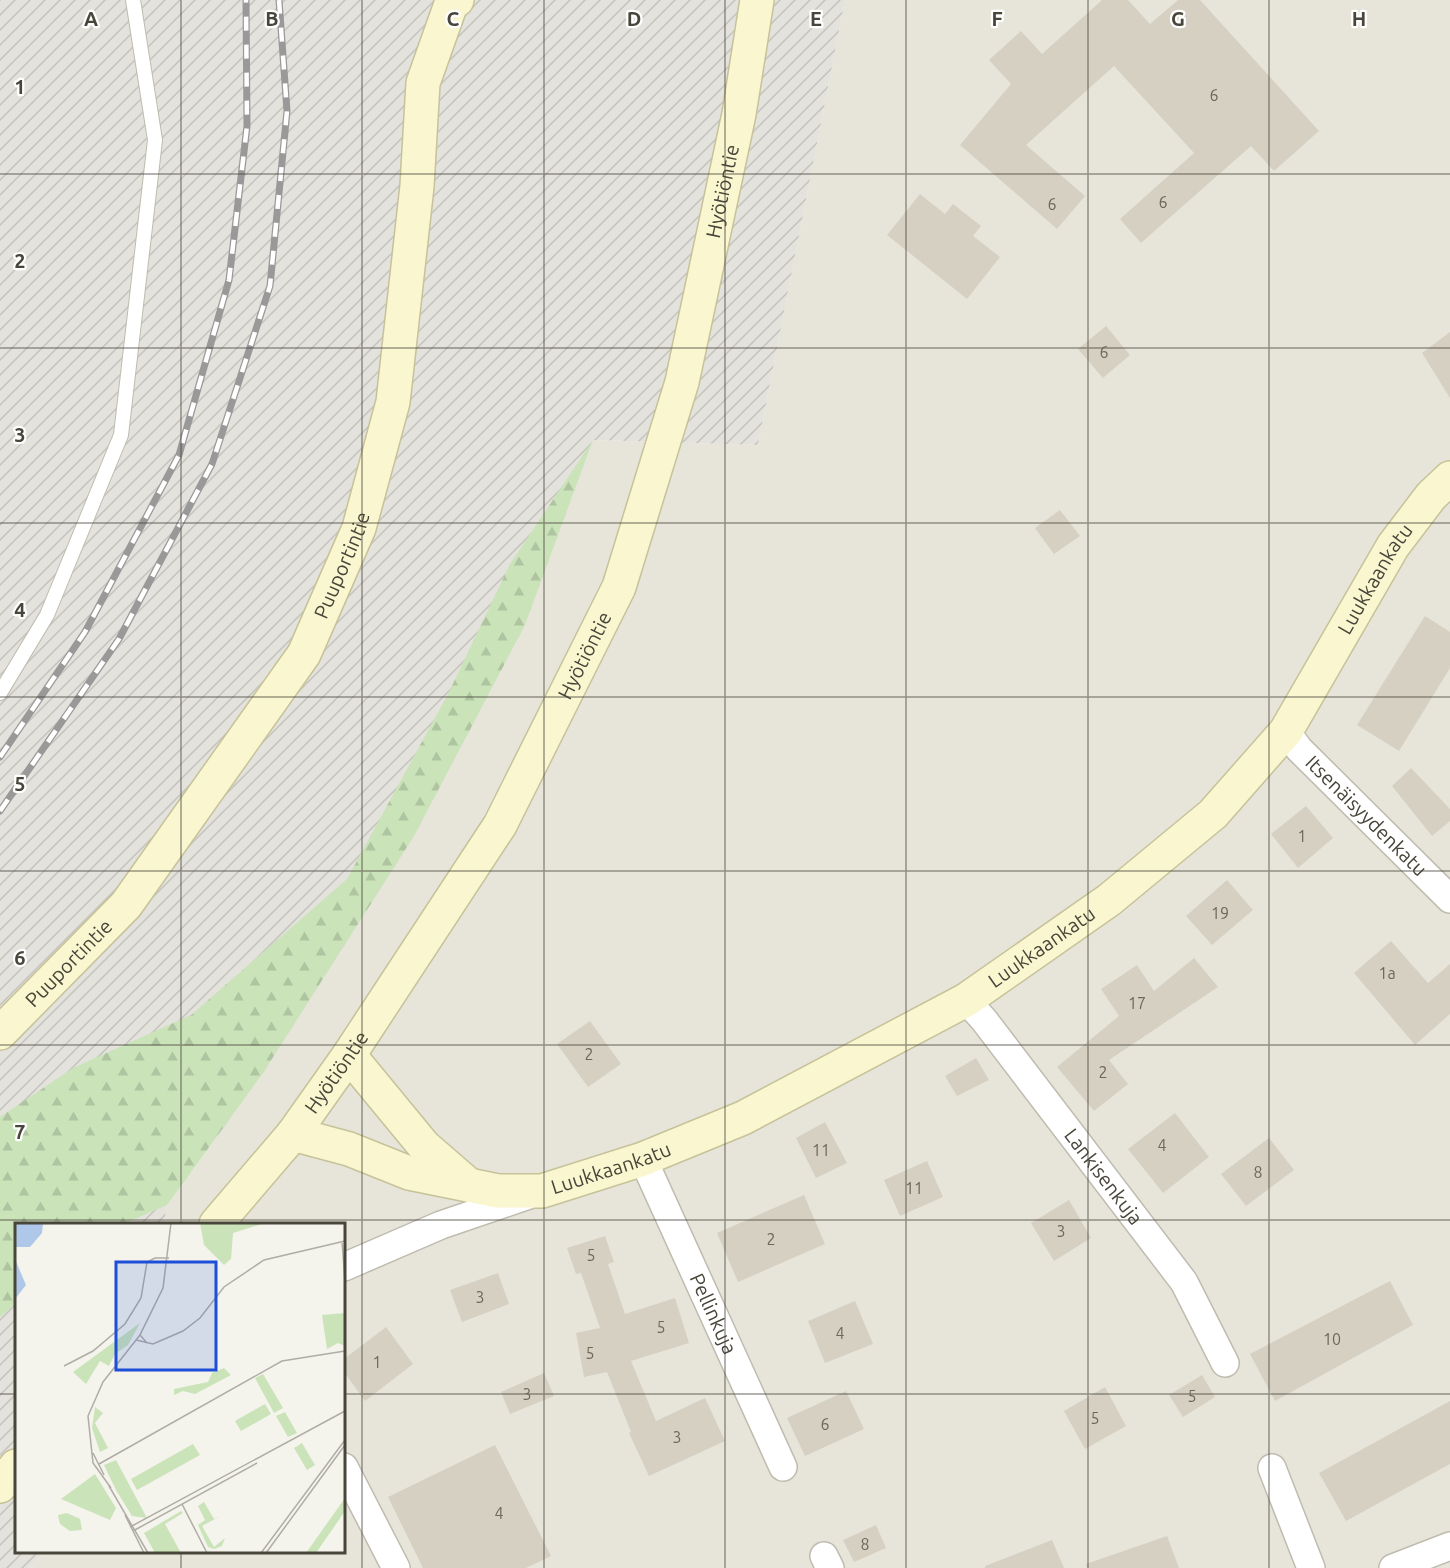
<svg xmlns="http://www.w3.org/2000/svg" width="1450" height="1568" viewBox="0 0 1450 1568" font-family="Ubuntu,sans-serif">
  <defs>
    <pattern id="industrial-furrows" width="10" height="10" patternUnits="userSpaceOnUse" patternTransform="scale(1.5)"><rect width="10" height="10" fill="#e4e2dd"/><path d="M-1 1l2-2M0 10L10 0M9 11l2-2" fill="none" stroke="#c5c3be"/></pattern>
    <pattern id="forest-firs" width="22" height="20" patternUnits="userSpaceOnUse" patternTransform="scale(1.5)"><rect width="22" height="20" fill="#cae3b9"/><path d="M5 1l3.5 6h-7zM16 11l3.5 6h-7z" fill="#afc4a0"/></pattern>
  </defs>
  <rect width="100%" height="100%" fill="#f4f3ec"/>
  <path fill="#e7e5da" d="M845,0h605v1568h-1421l16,-16h299v-328h-180l3,-19 96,-132 151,-238 111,-210 68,-185 165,5z"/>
  <path fill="url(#industrial-furrows)" d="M0,0h845l-87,445 -165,-5 -68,185 -111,211 -151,237 -96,132 -3,19h-148v328h29l-16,16h-29z"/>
  <path fill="url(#forest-firs)" d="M593,440l-68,185 -111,211 -151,237 -96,132 -44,19h-107v80l-16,13v-200l73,-49 118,-53 156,-136 101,-185 62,-130z"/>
  <path fill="#d5d0c2" d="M1102,0h26l22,24 28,-24h22l119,131 -45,40 -23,-25 -110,97 -21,-24 74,-66 -80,-87 -88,79 59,51 -28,33 -97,-84 51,-61 -22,-24 32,-29 21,23z
    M920,194l25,20 8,-10 28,22 -8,10 27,21 -33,42 -80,-64z
    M1106,326l24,29 -27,23 -25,-29z
    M1450,332v66l-28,-45z
    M1060,510l20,26 -26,18 -19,-26z
    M1425,616l25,16v36l-51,83 -42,-26z
    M1411,768l39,41v12l-18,15 -40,-50z
    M1306,806l27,32 -35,30 -27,-34z
    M1227,880l26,30 -41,35 -26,-29z
    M1391,941l37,42 22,-19v50l-35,31 -61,-72z
    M1194,958l24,29 -109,73 19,24 -34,27 -37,-44 62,-51 -18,-27 36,-24 17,26z
    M590,1021l31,43 -33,23 -31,-43z
    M976,1058l13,22 -32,16 -12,-20z
    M1175,1113l34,44 -46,36 -35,-44z
    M825,1122l22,41 -31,15 -20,-40z
    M1269,1138l25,32 -48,36 -25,-32z
    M927,1161l16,36 -43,19 -16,-36z
    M804,1195l21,49 -87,38 -21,-49z
    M1069,1200l22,38 -37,23 -23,-38z
    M605,1236l9,26 -6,2 17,50 50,-16 14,45 -58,18 25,60 49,-23 20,43 -76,35 -20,-43 2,-1 -24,-60 -23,5 -8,-44 24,-5 -19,-55 -5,1 -9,-26z
    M498,1273l11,31 -47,18 -12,-32z
    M1390,1281l23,44 -138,76 -25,-47z
    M855,1301l18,43 -48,19 -17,-42z
    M386,1327l27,37 -48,37 -21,-29v-13z
    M544,1373l10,23 -44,18 -9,-22z
    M1202,1375l13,22 -32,20 -14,-22z
    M1105,1387l21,39 -41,23 -21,-38z
    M846,1391l18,38 -59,27 -18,-38z
    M1450,1401v63l-104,57 -27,-48z
    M495,1445l56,111 -25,12h-103l-35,-71z
    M876,1525l10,23 -32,14 -11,-22z
    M1167,1536l12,32h-92l-1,-4z
    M1052,1540l12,28h-79v-2z"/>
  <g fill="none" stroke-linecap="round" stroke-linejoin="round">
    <g stroke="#bfbcaf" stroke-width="16">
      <path id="lane" d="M0,693l47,-78 74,-180 34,-295 -22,-140"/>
    </g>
    <g stroke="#bfbcaf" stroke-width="30">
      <g id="street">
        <path id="s1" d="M1286,731l13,18 151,150"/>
        <path id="s2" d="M966,1000l18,20 200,262 41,81"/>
        <path id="s3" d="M643,1159l140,308"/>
        <path d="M344,1267l97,-42 88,-30"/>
        <path d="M344,1467l52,101"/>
        <path d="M1272,1468l39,100"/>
        <path d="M824,1556l6,12"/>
        <path d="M1393,1568l57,-22"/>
      </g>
    </g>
    <g stroke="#c6c299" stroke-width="36">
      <g id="secondary">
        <path id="s4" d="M0,1033l126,-128 178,-251 55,-126 34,-126 24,-216 6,-103 28,-79 6,-4"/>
        <path d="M349,1055l75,91 45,39"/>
        <path id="s5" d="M293,1134l56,15 60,24 89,18h44l101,-32 100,-41 223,-118 143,-100 104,-86 73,-83 107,-185 38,-50 19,-18"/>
        <path id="s6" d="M216,1224l77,-90 56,-79 151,-230 119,-238 63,-205 57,-268 18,-114"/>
        <path d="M0,1486l16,-20"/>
      </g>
    </g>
    <use href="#lane" stroke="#fff" stroke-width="14"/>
    <use href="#street" stroke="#fff" stroke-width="27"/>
    <use href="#secondary" stroke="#f9f6d0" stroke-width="33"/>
    <g stroke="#999" stroke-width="7">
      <path id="rail" d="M0,757l85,-125 94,-177 50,-175 18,-154 -1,-126
        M0,811l119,-172 93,-175 58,-178 17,-175 -8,-111"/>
    </g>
    <use href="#rail" stroke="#fff" stroke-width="4.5" stroke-dasharray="14" stroke-linecap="butt"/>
  </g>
  <path fill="none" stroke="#48453a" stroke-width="1.5" stroke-opacity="0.55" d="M181,0v1224M362,0v1568M544,0v1568M725,0v1568M906,0v1568M1088,0v1568M1269,0v1568M0,174h1450M0,348h1450M0,523h1450M0,697h1450M0,871h1450M0,1045h1450M0,1220h1450M0,1394h16M344,1394h1106M181,1552v16"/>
  <g text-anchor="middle" stroke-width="4.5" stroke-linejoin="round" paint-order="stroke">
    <g font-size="16" fill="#6b685c">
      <text x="1214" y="101">6</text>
      <text x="1163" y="208">6</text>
      <text x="1052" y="210">6</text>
      <text x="1104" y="358">6</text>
      <text x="1302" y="842">1</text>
      <text x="1220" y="919">19</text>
      <text x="1387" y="979">1a</text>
      <text x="1137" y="1009">17</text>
      <text x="589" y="1060">2</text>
      <text x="1103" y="1078">2</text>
      <text x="1162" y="1151">4</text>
      <text x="821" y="1156">11</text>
      <text x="1258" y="1178">8</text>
      <text x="914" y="1194">11</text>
      <text x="1061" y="1237">3</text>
      <text x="771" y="1245">2</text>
      <text x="591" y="1261">5</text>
      <text x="480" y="1303">3</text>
      <text x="661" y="1333">5</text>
      <text x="840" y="1339">4</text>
      <text x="1332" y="1345">10</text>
      <text x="590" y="1359">5</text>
      <text x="377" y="1368">1</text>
      <text x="527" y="1400">3</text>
      <text x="1192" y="1402">5</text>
      <text x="1095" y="1424">5</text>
      <text x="825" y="1430">6</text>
      <text x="677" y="1443">3</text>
      <text x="499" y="1519">4</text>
      <text x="865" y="1550">8</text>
    </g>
    <g font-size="20" fill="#48453a" stroke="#fff">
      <text dy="7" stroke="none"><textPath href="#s6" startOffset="1166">Hyötiöntie</textPath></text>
      <text dy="7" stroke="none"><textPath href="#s4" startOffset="584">Puuportintie</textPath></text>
      <text dy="7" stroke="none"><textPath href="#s5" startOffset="1320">Luukkaankatu</textPath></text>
      <text dy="7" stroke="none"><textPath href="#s6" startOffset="680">Hyötiöntie</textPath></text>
      <text dy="7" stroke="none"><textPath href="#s1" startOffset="117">Itsenäisyydenkatu</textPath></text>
      <text dy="7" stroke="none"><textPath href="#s5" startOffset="816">Luukkaankatu</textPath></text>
      <text dy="7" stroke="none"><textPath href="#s4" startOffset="98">Puuportintie</textPath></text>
      <text dy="7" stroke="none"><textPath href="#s6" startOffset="194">Hyötiöntie</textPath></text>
      <text dy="7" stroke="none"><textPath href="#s5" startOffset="330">Luukkaankatu</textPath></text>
      <text dy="7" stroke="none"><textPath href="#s2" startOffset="224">Lankisenkuja</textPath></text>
      <text dy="7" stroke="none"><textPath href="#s3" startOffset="170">Pellinkuja</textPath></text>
    </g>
  </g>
  <g transform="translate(15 1223)">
    <rect width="330" height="330" fill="#f4f3ec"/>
    <path d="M185,0h65l-32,10 -2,26 -7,6 -20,-20z" fill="#cae3b9"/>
    <path d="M142,69l-29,53 -13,9 -6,12 -9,-5 -14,23 -13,-12 67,-49zM209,145l7,7 -36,19 -12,-3 -9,4v-6l34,-7 4,-9zM80,184l8,6 -8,10 13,25 -8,4 -8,-24zM178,221l7,11 -63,35 -6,-11zM101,237l31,58 -15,-2 -16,-26 -12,-25zM80,251l21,34 -6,12 -49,-21zM330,275v13l-29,42h-10zM189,279l10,17 8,-4 -20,11 12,21 11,-9 -3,8 -8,3 -6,-2 -10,-22 7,-5 -7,-14zM166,288l2,2 -18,11 16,29h-26l-11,-20zM52,290l13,6 2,11 -12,1 -10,-7 -2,-9z" fill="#cae3b9"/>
    <path d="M330,90v33l-7,-3 -11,6 -5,-34zM248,151l20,34 -9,5 -19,-35zM250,181l6,10 -30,17 -6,-10zM270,189l12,21 -9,4 -12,-21zM287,220l13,22 -8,5 -13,-22z" fill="#cae3b9"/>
    <path d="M0,0h28l-1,10 -12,14h-15zM0,36l11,26 -11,14z" fill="#afc8e9"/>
    <path fill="none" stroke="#afada5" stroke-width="1.5" d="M327,18l3,40M121,117l17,4 30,-13 17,-13 24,-31 40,-27 81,-19M132,120l-7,-8 23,-47 8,-65M49,143l29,-15 32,-27 16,-26 6,-36 8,-4h14M78,230l11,22M84,241l183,-103 63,-10M94,263l39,67M96,265l-18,-25 -5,-47 15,-34 37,-47M167,281l25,49M110,292l19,38M115,304l215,-116M118,308l124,-68M246,330l84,-113M251,330l79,-108"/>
    <path fill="#1d4ed8" fill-opacity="0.15" stroke="#1d4ed8" stroke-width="3" d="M101,39h100v108h-100z"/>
    <rect width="330" height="330" fill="none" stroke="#48453a" stroke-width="3"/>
  </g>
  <g font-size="20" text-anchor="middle" font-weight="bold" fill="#48453a" stroke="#fff" stroke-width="4.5" stroke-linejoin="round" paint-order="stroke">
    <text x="91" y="26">A</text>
    <text x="272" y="26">B</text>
    <text x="453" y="26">C</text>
    <text x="634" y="26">D</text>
    <text x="816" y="26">E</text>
    <text x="997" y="26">F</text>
    <text x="1178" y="26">G</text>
    <text x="1359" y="26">H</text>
    <text x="20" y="94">1</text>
    <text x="20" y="268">2</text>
    <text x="20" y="442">3</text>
    <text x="20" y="617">4</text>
    <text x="20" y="791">5</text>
    <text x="20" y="965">6</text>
    <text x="20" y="1139">7</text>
  </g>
</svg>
